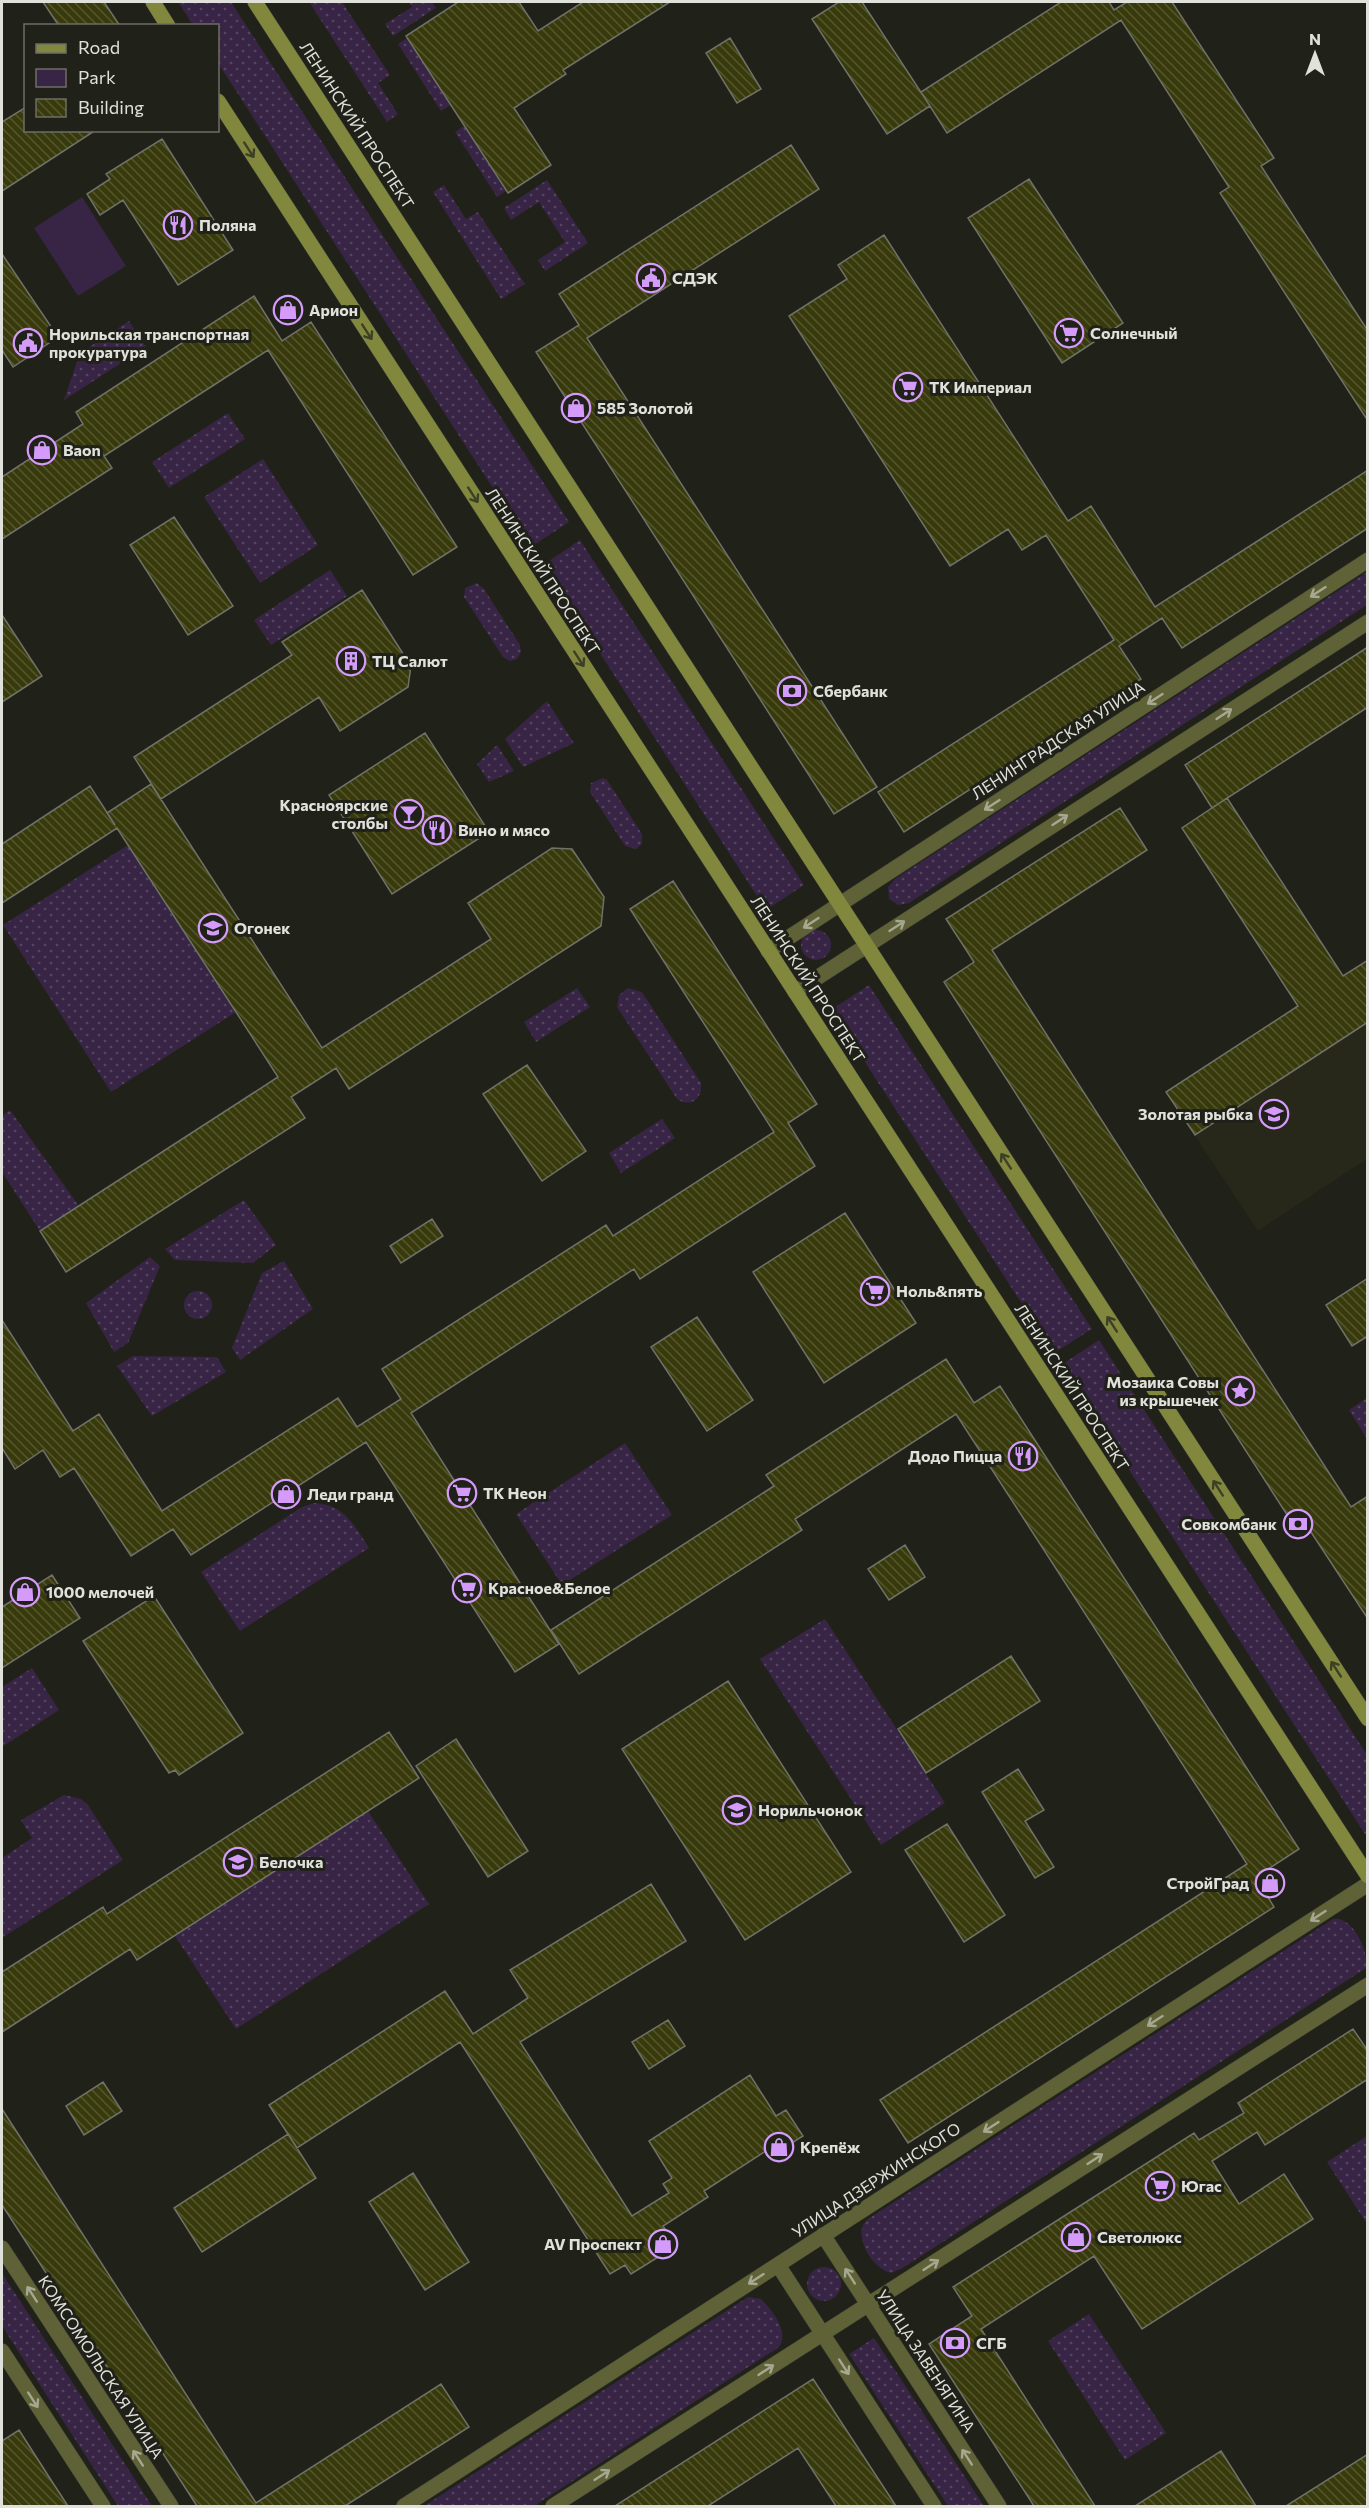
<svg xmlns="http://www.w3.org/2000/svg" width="1369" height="2508" viewBox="0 0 1369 2508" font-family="Commissioner,sans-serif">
  <defs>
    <pattern id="green-dots" width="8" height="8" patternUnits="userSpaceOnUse" patternTransform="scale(1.5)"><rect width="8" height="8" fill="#382445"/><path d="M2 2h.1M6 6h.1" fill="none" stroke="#54445f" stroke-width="1.8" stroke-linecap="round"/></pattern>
    <pattern id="building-back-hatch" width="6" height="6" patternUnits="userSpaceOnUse" patternTransform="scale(1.5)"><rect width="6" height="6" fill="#383a0c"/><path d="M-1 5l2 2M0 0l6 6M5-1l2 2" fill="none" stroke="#54562f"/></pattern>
  </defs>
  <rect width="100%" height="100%" fill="#202119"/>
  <path fill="#27281a" d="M1367,960v199l-109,72 -92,-139z"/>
  <path fill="url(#green-dots)" d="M178,2h53l338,520 -38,25 -313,-484v-37l-25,-1z
    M309,2h33l48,73 -12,8 20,31 -11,8z
    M409,2h23l4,6 -43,28 -8,-12 27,-17z
    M407,38l44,67 -10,6 -43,-67z
    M464,126l42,65 -9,6 -42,-65z
    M547,180l41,63 -43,28 -7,-11 27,-18 -26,-40 -28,18 -7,-12z
    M444,185l22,34 12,-7 47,72 -24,15 -68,-107z
    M129,321l17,26 -82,53 16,-47z
    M228,413l17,26 -76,49 -17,-26z
    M263,459l55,86 -58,38 -56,-86z
    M580,540l224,345 -38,25 -223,-345z
    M330,570l17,26 -76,49 -17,-25z
    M1367,572v33l-458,298 -11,2 -9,-6 -1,-12 7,-8z
    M477,583l7,6 36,56 1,7 -4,7 -7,2 -7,-4 -39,-60 1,-9z
    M547,701l27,42 -51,24 -18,-28z
    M497,745l17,26 -25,11 -12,-18z
    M603,778l4,2 35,54v10l-6,5 -11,-3 -35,-54 1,-9z
    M128,845l108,167 -125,80 -108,-167z
    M801 945a15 15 0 1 1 30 0a15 15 0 1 1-30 0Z
    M869,985l223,344 -38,24 -223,-343z
    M577,988l13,19 -54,35 -12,-20z
    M628,988l14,4 59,91c2,16 -11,25 -24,16l-60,-92 2,-12z
    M10,1110l69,96 -39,25 -38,-59v-56z
    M662,1119l13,19 -54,35 -12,-20z
    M244,1200l32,45 -23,18 -78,-3 -10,-11z
    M150,1257l10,9 -32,77 -14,9 -28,-49z
    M284,1261l29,48 -73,51 -8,-12 30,-75z
    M184 1305a14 14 0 1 1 28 0a14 14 0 1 1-28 0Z
    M1099,1340l268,415 1,78 -3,1 -304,-469z
    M133,1356l84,1 9,15 -74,44 -35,-50z
    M1367,1398v41l-18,-29z
    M625,1443l47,72 -110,70 -46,-71z
    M314,1503c30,1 40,22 55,45l-129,83 -39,-59 101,-65z
    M825,1619l120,184 -64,42 -121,-186z
    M32,1668l27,42 -57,37v-60z
    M64,1795l17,4 7,6 35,55 -121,78v-80l30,-20 -11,-18z
    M368,1811l61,93 -193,125 -61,-93z
    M1333,1919c20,-3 36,32 33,49l-465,301 -10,4c-18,-3 -41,-40 -23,-54z
    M1367,2136v88l-40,-62z
    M807 2284a17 17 0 1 1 34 0a17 17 0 1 1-34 0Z
    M2,2273l150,233h-34l-116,-180z
    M748,2297l13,2c11,11 29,33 18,48l-245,159h-110z
    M1089,2314l77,119 -41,27 -77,-119z
    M874,2338l110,168h-36l-99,-152z"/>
  <path fill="#382445" d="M82,197l44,69 -48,30 -44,-68z"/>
  <path fill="url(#building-back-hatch)" stroke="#707268" stroke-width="1.5" d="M43,2h61l16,24h-61z
    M458,2h61l19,29 45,-29h87l-107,68 3,4 -52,34 37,57 -43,28 -102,-157z
    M839,2h23l68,104 -43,28 -75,-115z
    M1061,2h48l5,8 13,-8h45l102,156 -13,8 107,165v90l-148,-228 9,-6 -108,-167 -174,113 -26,-41z
    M730,38l31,51 -24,14 -31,-50z
    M26,107v23h70l-94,61v-69z
    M162,139l71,111 -55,35 -55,-85 -23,15 -13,-21 23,-15 -4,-5z
    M791,145l28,44 -232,149 290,449 -43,27 -298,-462 43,-27 -20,-31z
    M1029,179l94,144 -61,40 -94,-145z
    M884,235l184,286 23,-15 64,101 213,-137v58l-186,120 -20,-30 -43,28 22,33 -237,153 -26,-40 236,-152 -68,-105 -24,15 -14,-21 -58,37 -161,-250 58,-37 -9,-14z
    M2,254l56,83 -45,30 -11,-17z
    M254,296l28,45 29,-19 146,225 -44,28 -145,-225 -164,106 8,12 -110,71v-62l81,-53 -7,-12z
    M174,517l59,89 -45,29 -58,-90z
    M362,590l49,76 -3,21 -68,44 -21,-34 -158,102 -27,-42 158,-102 -10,-13z
    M2,615l40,61 -40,26z
    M1368,647v60l-156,101 -27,-43z
    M425,733l64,99 -97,62 -63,-99z
    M151,784l171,264 169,-109 -23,-36 84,-55 20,1 32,48 -3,29 -252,163 -13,-21 -45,29 14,21 -239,154 -26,-41 238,-154 -161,-249 -115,75v-59l88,-58 25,39 -8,-12z
    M1227,798l116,178 25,-16v62l-173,113 -29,-43 132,-86 -116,-178z
    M1120,808l27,42 -155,100 359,557 17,-11v123l-57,-87 -9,6 -358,-556 30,-20 -28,-43z
    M673,881l144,223 -29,19 27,43 -175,113 -6,-10 -223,144 148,231 -44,28 -149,-230 -175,113 -18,-26 -42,27 -57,-88 -14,9 -17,-27 -28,19 -13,-21v-128l71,111 26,-17 63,97 176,-113 19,29 44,-28 -19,-30 224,-144 7,11 161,-104 -144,-223z
    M527,1065l59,86 -44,30 -59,-87z
    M845,1213l71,110 -92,60 -71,-111z
    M432,1219l11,17 -42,27 -11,-17z
    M1368,1278v58l-16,10 -26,-41z
    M697,1317l56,83 -46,31 -56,-84z
    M946,1359l28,44 26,-17 299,463 -43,28 18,30 -366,236 -28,-43 367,-236 -291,-450 -161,105 7,11 -223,144 -28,-44 223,-144 -8,-11z
    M905,1545l20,32 -36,23 -21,-31z
    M52,1575l28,43 -78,50v-61z
    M154,1596l89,137 -64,42 -4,-5 -6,3 -86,-132z
    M1011,1656l29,45 -114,72 -28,-44z
    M728,1681l123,191 -106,68 -123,-191z
    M389,1732l30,46 -282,182 -7,-11 -128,83v-60l101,-65 4,7z
    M456,1739l72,112 -40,26 -72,-111z
    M1018,1769l26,41 -19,11 29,46 -19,11 -53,-86z
    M947,1824l58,91 -41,27 -59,-92z
    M651,1884l35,57 -166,101 112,174 37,-23 -6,-9 9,-6 -23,-37 101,-66 26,41 10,-6 17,26 -24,15 -4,-6 -71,46 4,6 -45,29 13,20 -45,28 -6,-9 -15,9 -150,-232 -163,106 -28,-43 176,-114 28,43 55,-36 -18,-28z
    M668,2020l17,26 -36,23 -17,-27z
    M1353,2029l15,22v28l-103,66 -8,-13 -45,29 27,43 45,-30 29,45 -171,110 -48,-73 -113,73 114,177h-61l-105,-162 43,-28 -19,-29 241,-154 5,7 45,-27 -6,-10z
    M103,2082l19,29 -38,24 -18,-29z
    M2,2109l254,394 185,-119 28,43 -124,79h-148l-195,-301z
    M288,2134l28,44 -114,74 -28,-44z
    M413,2173l56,89 -44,28 -56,-88z
    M813,2379l83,127h-60l-38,-58 -90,58h-93z
    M19,2430l32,50 17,26h-66v-65z
    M1221,2451l35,55h-121z
    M1368,2454v52h-82z"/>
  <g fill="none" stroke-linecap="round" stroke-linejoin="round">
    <g stroke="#3b3c34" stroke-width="16">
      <path id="tertiary" d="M768,951l600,-391
        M795,992l573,-370
        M823,2235l176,271
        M2,2248l169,258
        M778,2265l156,241
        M2,2351l101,155
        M404,2506l964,-622
        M553,2506l815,-521"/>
    </g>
    <g stroke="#3b3c34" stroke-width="16">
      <path id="secondary" d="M153,2l15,24
        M255,2l1113,1717
        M218,101l1150,1775"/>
    </g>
    <use href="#tertiary" stroke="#5e6236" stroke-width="15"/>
    <use href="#secondary" stroke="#82873e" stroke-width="15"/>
  </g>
  <defs><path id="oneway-shaft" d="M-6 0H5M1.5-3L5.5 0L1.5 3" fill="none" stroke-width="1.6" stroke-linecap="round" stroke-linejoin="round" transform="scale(1.5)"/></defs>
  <g stroke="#3d4024">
    <use href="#oneway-shaft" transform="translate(249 150) rotate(57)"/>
    <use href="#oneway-shaft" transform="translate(367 332) rotate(57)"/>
    <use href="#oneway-shaft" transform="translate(473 495) rotate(57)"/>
    <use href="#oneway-shaft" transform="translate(579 659) rotate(57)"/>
    <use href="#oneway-shaft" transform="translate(1006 1161) rotate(-123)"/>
    <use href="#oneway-shaft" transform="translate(1112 1324) rotate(-123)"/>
    <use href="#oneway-shaft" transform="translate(1218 1488) rotate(-123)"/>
    <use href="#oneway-shaft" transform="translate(1336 1669) rotate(-123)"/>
  </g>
  <g stroke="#a6a891">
    <use href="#oneway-shaft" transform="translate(1318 592) rotate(147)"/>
    <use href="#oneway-shaft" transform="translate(1155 699) rotate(147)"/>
    <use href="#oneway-shaft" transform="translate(1224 714) rotate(-33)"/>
    <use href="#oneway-shaft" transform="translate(992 805) rotate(147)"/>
    <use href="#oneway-shaft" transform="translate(1060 820) rotate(-33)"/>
    <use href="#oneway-shaft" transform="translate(811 923) rotate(147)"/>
    <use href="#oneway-shaft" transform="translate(897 926) rotate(-33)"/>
    <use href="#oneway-shaft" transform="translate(1318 1916) rotate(147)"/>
    <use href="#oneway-shaft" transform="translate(1155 2021) rotate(147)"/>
    <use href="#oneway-shaft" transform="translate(991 2127) rotate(147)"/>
    <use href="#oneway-shaft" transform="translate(1095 2159) rotate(-33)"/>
    <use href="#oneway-shaft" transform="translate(931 2265) rotate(-33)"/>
    <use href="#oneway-shaft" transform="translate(850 2276) rotate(-123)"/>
    <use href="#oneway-shaft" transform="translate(756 2279) rotate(147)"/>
    <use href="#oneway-shaft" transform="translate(32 2294) rotate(-123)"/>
    <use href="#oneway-shaft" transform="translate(844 2367) rotate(57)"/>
    <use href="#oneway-shaft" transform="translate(766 2370) rotate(-33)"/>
    <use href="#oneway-shaft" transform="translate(33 2400) rotate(57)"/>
    <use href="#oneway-shaft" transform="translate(967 2457) rotate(-123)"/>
    <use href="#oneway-shaft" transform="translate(138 2458) rotate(-123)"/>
    <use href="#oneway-shaft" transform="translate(602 2475) rotate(-33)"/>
  </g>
  <defs>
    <g id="restaurant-ring" transform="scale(1.5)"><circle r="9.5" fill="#202119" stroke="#d59bfa" stroke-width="1.5"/><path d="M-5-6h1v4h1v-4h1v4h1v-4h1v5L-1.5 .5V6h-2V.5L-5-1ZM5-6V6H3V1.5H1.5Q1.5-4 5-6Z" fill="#d59bfa"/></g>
    <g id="civic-ring" transform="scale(1.5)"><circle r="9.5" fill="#202119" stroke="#d59bfa" stroke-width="1.5"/><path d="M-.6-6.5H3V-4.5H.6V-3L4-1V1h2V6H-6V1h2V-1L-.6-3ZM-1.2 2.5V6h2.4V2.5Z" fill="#d59bfa"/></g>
    <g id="shop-ring" transform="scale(1.5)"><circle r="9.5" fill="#202119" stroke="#d59bfa" stroke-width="1.5"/><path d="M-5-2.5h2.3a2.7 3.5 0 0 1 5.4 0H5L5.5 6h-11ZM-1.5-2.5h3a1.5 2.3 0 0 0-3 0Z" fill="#d59bfa"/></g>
    <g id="supermarket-ring" transform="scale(1.5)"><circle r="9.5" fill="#202119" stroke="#d59bfa" stroke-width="1.5"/><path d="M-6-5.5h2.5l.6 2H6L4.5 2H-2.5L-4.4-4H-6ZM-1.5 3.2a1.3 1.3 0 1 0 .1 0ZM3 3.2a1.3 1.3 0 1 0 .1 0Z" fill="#d59bfa"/></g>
    <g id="building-ring" transform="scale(1.5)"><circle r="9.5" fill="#202119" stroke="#d59bfa" stroke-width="1.5"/><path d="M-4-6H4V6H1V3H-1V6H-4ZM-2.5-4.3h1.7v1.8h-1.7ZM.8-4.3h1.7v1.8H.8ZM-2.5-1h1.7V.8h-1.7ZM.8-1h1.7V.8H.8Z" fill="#d59bfa"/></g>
    <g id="bank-ring" transform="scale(1.5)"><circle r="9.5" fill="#202119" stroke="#d59bfa" stroke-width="1.5"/><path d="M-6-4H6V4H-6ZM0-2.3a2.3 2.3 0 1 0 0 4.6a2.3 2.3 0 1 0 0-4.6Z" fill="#d59bfa"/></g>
    <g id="bar-ring" transform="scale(1.5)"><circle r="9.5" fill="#202119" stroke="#d59bfa" stroke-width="1.5"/><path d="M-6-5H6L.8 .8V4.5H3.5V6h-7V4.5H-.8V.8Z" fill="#d59bfa"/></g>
    <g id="school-ring" transform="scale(1.5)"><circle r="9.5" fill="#202119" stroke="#d59bfa" stroke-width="1.5"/><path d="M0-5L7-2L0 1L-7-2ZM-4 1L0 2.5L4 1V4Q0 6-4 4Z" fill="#d59bfa"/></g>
    <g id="sight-ring" transform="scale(1.5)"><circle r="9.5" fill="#202119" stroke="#d59bfa" stroke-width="1.5"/><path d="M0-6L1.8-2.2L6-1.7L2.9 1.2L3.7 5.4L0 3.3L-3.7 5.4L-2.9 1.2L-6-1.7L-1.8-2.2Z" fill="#d59bfa"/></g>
  </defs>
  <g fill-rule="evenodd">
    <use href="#restaurant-ring" x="178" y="225"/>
    <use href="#civic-ring" x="651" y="278"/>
    <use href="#shop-ring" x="288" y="310"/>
    <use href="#supermarket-ring" x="1069" y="333"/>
    <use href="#civic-ring" x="28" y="343"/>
    <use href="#supermarket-ring" x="908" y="387"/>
    <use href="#shop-ring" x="576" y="408"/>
    <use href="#shop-ring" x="42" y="450"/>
    <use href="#building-ring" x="351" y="661"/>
    <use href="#bank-ring" x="792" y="691"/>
    <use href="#bar-ring" x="409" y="814"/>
    <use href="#restaurant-ring" x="437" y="830"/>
    <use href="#school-ring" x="213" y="928"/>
    <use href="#school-ring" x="1274" y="1114"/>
    <use href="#supermarket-ring" x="875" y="1291"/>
    <use href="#sight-ring" x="1240" y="1391"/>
    <use href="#restaurant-ring" x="1023" y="1456"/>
    <use href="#supermarket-ring" x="462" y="1493"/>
    <use href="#shop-ring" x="286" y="1494"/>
    <use href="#bank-ring" x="1298" y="1524"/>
    <use href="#supermarket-ring" x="467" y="1588"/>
    <use href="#shop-ring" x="25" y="1592"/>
    <use href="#school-ring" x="737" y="1810"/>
    <use href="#school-ring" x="238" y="1862"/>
    <use href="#shop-ring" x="1270" y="1883"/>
    <use href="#shop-ring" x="779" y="2147"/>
    <use href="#supermarket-ring" x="1160" y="2186"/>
    <use href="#shop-ring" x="1076" y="2237"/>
    <use href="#shop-ring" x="663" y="2244"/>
    <use href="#bank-ring" x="955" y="2343"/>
  </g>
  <g text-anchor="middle" stroke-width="6" stroke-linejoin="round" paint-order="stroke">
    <g font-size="16" fill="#e0e1db" stroke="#202119">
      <text transform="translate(357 125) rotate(57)" y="6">ЛЕНИНСКИЙ ПРОСПЕКТ</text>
      <text transform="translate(543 571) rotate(57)" y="6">ЛЕНИНСКИЙ ПРОСПЕКТ</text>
      <text transform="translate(1058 740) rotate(-33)" y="6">ЛЕНИНГРАДСКАЯ УЛИЦА</text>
      <text transform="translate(808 979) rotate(57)" y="6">ЛЕНИНСКИЙ ПРОСПЕКТ</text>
      <text transform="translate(1072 1387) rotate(57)" y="6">ЛЕНИНСКИЙ ПРОСПЕКТ</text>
      <text transform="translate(876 2180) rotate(-33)" y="6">УЛИЦА ДЗЕРЖИНСКОГО</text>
      <text transform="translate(926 2361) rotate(57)" y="6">УЛИЦА ЗАВЕНЯГИНА</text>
      <text transform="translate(101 2367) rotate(57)" y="6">КОМСОМОЛЬСКАЯ УЛИЦА</text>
    </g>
    <g font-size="16" font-weight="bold" fill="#e0e1db" stroke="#202119" text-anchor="start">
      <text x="199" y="231">Поляна</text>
      <text x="672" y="284">СДЭК</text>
      <text x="309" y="316">Арион</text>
      <text x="1090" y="339">Солнечный</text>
      <text x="49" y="340">Норильская транспортная<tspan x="49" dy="18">прокуратура</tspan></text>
      <text x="929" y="393">ТК Империал</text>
      <text x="597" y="414">585 Золотой</text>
      <text x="63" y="456">Baon</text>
      <text x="372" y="667">ТЦ Салют</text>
      <text x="813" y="697">Сбербанк</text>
      <text x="388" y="811" text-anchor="end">Красноярские<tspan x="388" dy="18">столбы</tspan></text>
      <text x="458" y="836">Вино и мясо</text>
      <text x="234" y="934">Огонек</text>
      <text x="1253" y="1120" text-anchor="end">Золотая рыбка</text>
      <text x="896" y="1297">Ноль&amp;пять</text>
      <text x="1219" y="1388" text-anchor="end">Мозаика Совы<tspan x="1219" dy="18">из крышечек</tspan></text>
      <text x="1002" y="1462" text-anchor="end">Додо Пицца</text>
      <text x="483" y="1499">ТК Неон</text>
      <text x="307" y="1500">Леди гранд</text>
      <text x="1277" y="1530" text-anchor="end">Совкомбанк</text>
      <text x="488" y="1594">Красное&amp;Белое</text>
      <text x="46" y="1598">1000 мелочей</text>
      <text x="758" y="1816">Норильчонок</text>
      <text x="259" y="1868">Белочка</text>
      <text x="1249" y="1889" text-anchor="end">СтройГрад</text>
      <text x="800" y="2153">Крепёж</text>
      <text x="1181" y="2192">Югас</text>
      <text x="1097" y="2243">Светолюкс</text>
      <text x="642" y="2250" text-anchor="end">AV Проспект</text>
      <text x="976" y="2349">СГБ</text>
    </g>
  </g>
  <rect width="1369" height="2508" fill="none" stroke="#e0e1db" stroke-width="6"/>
  <rect x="24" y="24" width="195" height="108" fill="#202119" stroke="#6d6e67" stroke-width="1.5"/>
  <rect x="36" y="44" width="30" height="9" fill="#82873e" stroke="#6d6e67" stroke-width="1.5"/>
  <text x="78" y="54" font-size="18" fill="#e0e1db">Road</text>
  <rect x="36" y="69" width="30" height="18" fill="#382445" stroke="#6d6e67" stroke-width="1.5"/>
  <text x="78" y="84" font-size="18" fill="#e0e1db">Park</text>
  <rect x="36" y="99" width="30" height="18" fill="url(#building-back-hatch)" stroke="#6d6e67" stroke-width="1.5"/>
  <text x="78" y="114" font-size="18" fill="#e0e1db">Building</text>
  <g transform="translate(1315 54)" stroke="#202119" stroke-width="4.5" paint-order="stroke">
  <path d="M0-4.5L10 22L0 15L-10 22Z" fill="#e0e1db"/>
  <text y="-9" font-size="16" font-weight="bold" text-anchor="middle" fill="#e0e1db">N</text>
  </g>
</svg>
